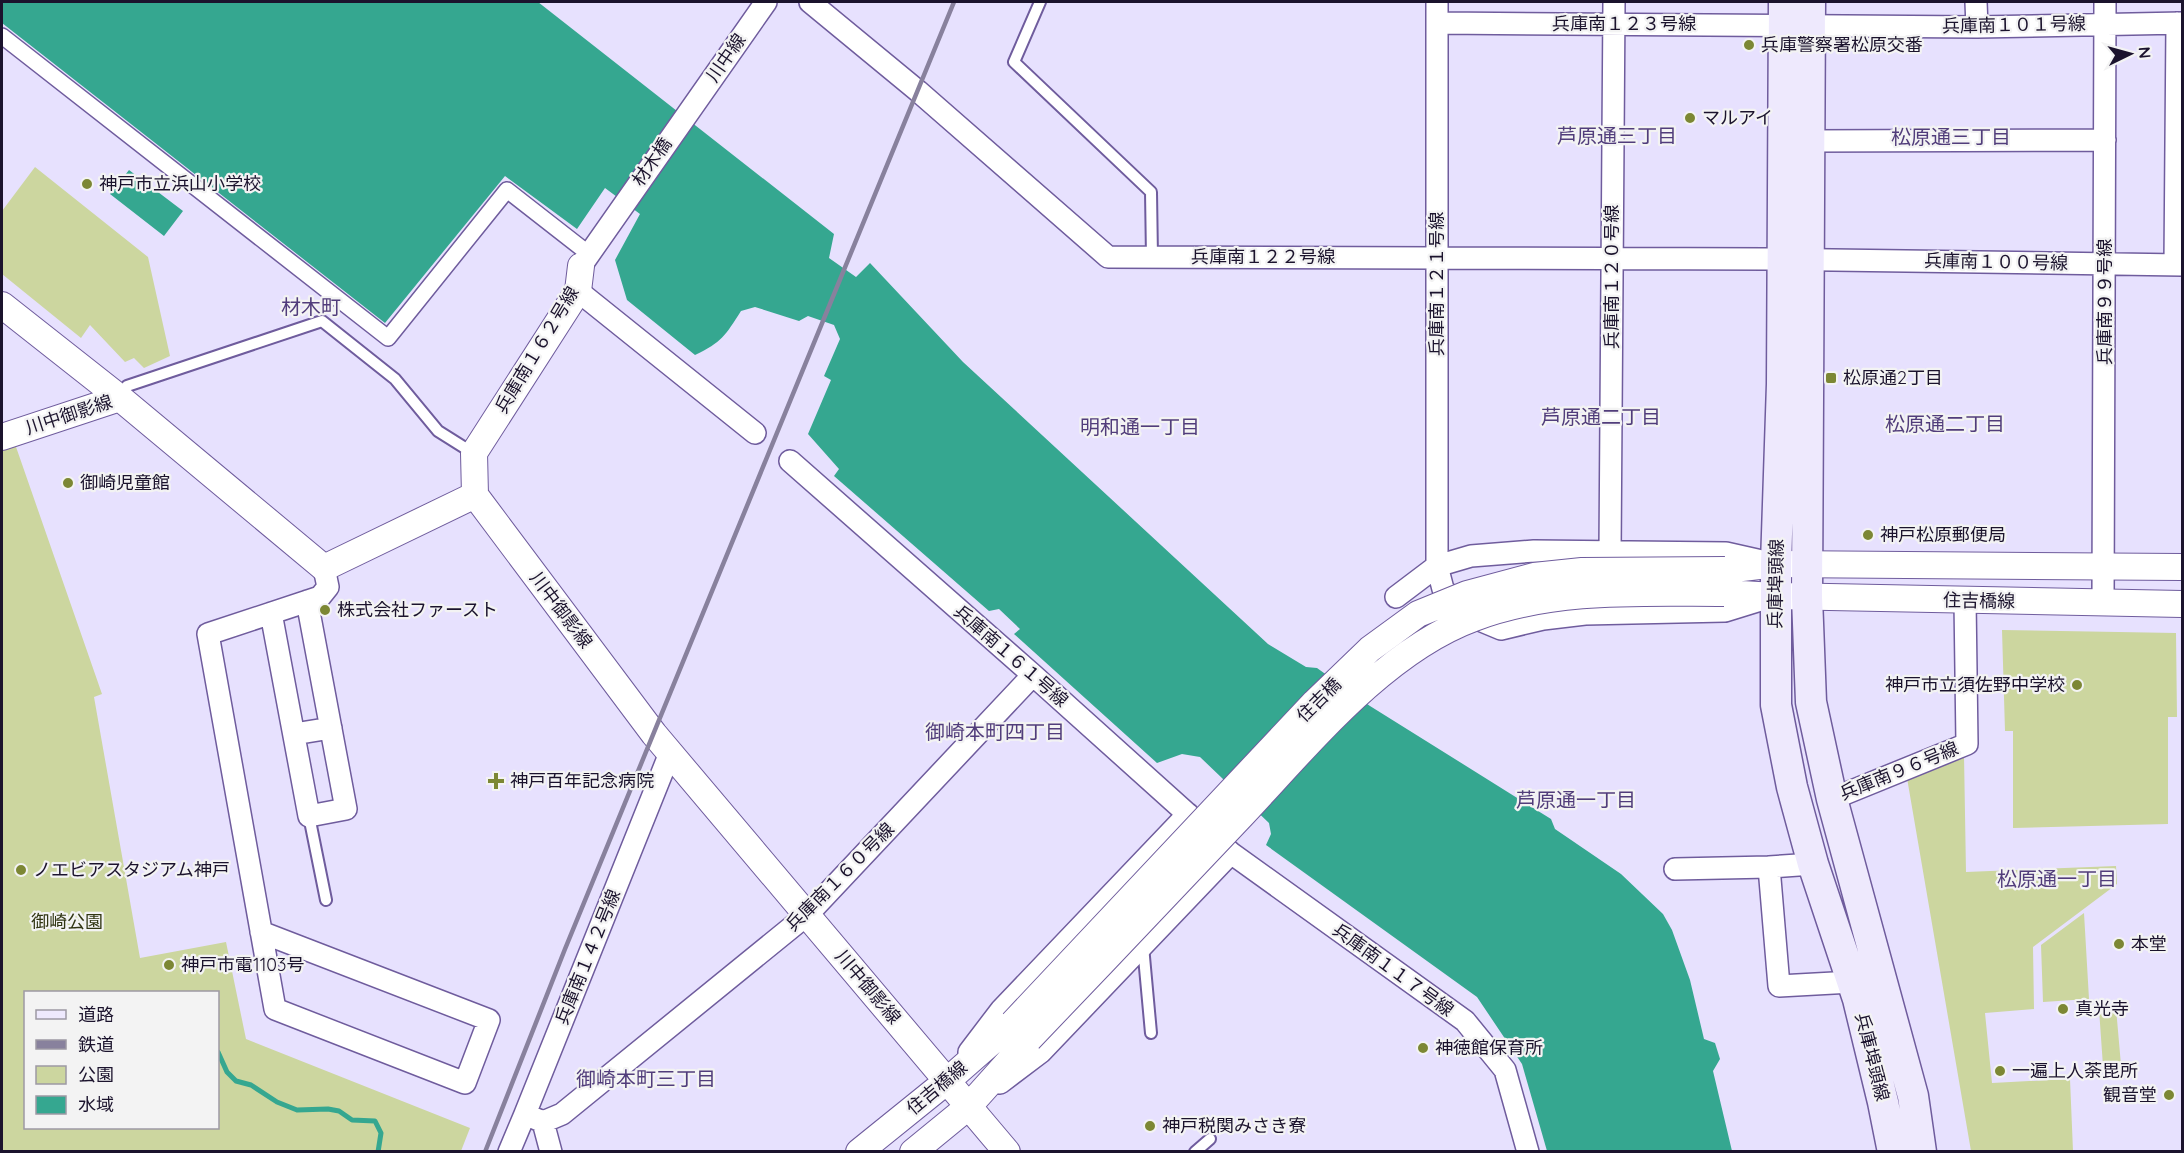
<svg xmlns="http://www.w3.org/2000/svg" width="2184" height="1153" viewBox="0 0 2184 1153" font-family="Quicksand,'Noto Sans JP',sans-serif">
  <rect width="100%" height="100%" fill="#e7e1fe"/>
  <path fill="#ccd69f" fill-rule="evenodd" d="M35,167l113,90 22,99 -26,12 -10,-10 -9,4 -35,-37 -9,13 -79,-64v-63z
    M15,444l87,250 -8,3 46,261 86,-16 20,97 224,89 -9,23h-459v-702zM26,992h192v136h-192z
    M2002,630l174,3 1,84h-9v107l-155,4v-97h-8z
    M1964,755l2,117 150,-6 1,18 -84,63 1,62 -49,4 7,70 78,-4 3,72h-102l-64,-373z
    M2084,913l5,86 -46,3 -2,-57z
    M2103,1005h6l7,3 5,57 -2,3h-13l-3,-2 -4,-57z"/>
  <path fill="#35a790" d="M2,2h536l296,232 -5,24 27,19 14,-14 93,99 305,282 38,23 11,1 53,38 181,113 4,10 66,45 42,40 9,16 18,50 14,59 11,4 5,16 -7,12 19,80h-185l-25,-87 -45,-67 -211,-152 5,-11 -2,-11 -69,-66 -18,-3 -25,9 -143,-129 6,-5 -21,-20 -10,2 -155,-135 5,-7 -31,-35 23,-54 -7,-4 16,-37 -6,-14 -26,-9 -9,5 -44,-14 -14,4c-16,25 -19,31 -46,44l-68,-55 -12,-40 25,-46 -35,-26 -28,41 -72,-53 -120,147 -383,-300z
    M129,170l54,41 -19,25 -54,-42z"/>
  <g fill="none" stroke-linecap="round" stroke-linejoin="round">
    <path stroke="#35a790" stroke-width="5" d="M218,1052l9,20 9,9 15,4 26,17 20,8 31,-1 11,2 13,9 23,1 6,12 -3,19"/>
    <g stroke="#6f5c9d" stroke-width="14">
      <path id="service" d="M1040,2l-26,60 137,130 1,65
        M120,398l7,-12 195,-65 73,58 43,52 35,22
        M309,816l17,84
        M1143,946l8,87
        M1195,1152l15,-13"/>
    </g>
    <g stroke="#6f5c9d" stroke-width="18">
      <path id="pedestrian" d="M2,36l386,302 119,-148 82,64"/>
    </g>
    <g stroke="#6f5c9d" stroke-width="24">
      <path id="minor" d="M810,2l108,89 190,166 659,2 415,6
        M1437,2v564l6,23 22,25 36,15 42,-10 42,-5 140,-3 42,-13
        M1976,2l1,25
        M1438,23l539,4 205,-4
        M1810,141l295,-1
        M2175,264l2,-241
        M581,266l185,-264
        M578,291l177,142
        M790,461l243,214 198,178 234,168 40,49 23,82
        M1610,553l4,-551
        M1396,597l41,-31 34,-10 63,-5 192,2 40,9
        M2103,603l2,-601
        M271,613l38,203 37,-7 -39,-208
        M294,734l37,-6
        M1832,799l135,-55 -2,-144
        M1769,867l10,119 73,-4
        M1675,869l94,-2 44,-3
        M261,932l228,88 -24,63 -190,-74 -67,-375 112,-37 8,-10 -4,-19
        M969,1052l32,-42 187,-196
        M1000,1083l41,-31 190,-199
        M543,1122l19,-8 246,-200 225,-239
        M509,1152l16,-38
        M551,1152l-8,-30 -18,-8 145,-361"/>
    </g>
    <g stroke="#6f5c9d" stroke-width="28">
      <path id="tertiary" d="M2,305l118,93 204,170 151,-73
        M2,437l118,-39
        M475,495l179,239 353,418
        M475,495l-1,-42 104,-162 3,-25
        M1725,570l51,-6 406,3
        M1724,593l51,3 407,8
        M859,1152l88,-71 66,-58
        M913,1152l55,-45 61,-68"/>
    </g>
    <g stroke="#6f5c9d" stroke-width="33">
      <path id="secondary" d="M1784,2l-2,382 -6,180v141l16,82 21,77 45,135 25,103 10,50
        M1810,2l-3,595 4,105 21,97 81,297 8,56"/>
    </g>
    <use href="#service" stroke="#fff" stroke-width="10"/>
    <use href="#pedestrian" stroke="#fff" stroke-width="15"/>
    <use href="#minor" stroke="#fff" stroke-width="21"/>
    <use href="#tertiary" stroke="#fff" stroke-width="26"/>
    <use href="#secondary" stroke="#eee9fd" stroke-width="30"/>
    <path stroke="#88819d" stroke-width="4.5" d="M485,1152l80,-203 389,-947"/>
    <g stroke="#6f5c9d" stroke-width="28" stroke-linecap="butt">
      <path id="tertiary-bridge" d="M1013,1023l302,-321 55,-53 48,-35 49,-20 67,-18 48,-5 143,-1
        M1029,1039c72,-75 144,-151 215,-226 65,-69 140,-162 230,-195 80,-30 166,-25 250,-25"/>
    </g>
    <use href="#tertiary-bridge" stroke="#fff" stroke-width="26"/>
  </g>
  <g fill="#7c8734" stroke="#f3f3f3" stroke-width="2">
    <circle cx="1749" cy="45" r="6"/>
    <circle cx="1690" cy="118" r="6"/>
    <circle cx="87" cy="184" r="6"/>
    <rect x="1825" y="372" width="12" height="12" rx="3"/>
    <circle cx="68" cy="483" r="6"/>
    <circle cx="1868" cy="535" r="6"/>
    <circle cx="325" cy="610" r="6"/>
    <circle cx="2077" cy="685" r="6"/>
    <path d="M493 772h6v6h6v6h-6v6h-6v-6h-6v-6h6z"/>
    <circle cx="21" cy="870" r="6"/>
    <circle cx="2119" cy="944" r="6"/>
    <circle cx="169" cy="965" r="6"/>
    <circle cx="2063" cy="1009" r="6"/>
    <circle cx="1423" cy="1048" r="6"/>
    <circle cx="2000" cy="1071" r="6"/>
    <circle cx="2169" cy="1095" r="6"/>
    <circle cx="1150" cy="1126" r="6"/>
  </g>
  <g text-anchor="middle" stroke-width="4.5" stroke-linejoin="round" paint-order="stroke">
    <g font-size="18" fill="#1b132d" stroke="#f3f3f3">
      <text x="1624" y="30">兵庫南１２３号線</text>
      <text transform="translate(2014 25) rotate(-1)" y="6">兵庫南１０１号線</text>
      <text transform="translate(726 58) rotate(-55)" y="6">川中線</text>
      <text transform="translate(652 162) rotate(-55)" y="6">材木橋</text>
      <text x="1263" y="263">兵庫南１２２号線</text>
      <text transform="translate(1996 262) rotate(1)" y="6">兵庫南１００号線</text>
      <text transform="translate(1612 277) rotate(-90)" y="6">兵庫南１２０号線</text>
      <text transform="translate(1437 284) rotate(-90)" y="6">兵庫南１２１号線</text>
      <text transform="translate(2105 302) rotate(-90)" y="6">兵庫南９９号線</text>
      <text transform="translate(537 350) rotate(-59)" y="6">兵庫南１６２号線</text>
      <text transform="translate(69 415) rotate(-18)" y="6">川中御影線</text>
      <text transform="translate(1776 584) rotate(-89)" y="6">兵庫埠頭線</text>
      <text transform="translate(1979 601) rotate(1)" y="6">住吉橋線</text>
      <text transform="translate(561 610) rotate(53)" y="6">川中御影線</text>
      <text transform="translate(1011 656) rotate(41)" y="6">兵庫南１６１号線</text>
      <text transform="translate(1319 700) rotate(-45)" y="6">住吉橋</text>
      <text transform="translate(1899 771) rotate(-22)" y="6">兵庫南９６号線</text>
      <text transform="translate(840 877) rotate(-45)" y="6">兵庫南１６０号線</text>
      <text transform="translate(588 957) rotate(-68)" y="6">兵庫南１４２号線</text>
      <text transform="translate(1393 970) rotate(36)" y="6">兵庫南１１７号線</text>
      <text transform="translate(868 987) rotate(50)" y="6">川中御影線</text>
      <text transform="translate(1872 1057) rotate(76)" y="6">兵庫埠頭線</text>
      <text transform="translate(937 1088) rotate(-40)" y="6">住吉橋線</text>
    </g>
    <g font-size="18" fill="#1b132d" stroke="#f3f3f3" text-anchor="start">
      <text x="1761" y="51">兵庫警察署松原交番</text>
      <text x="1702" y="124">マルアイ</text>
      <text x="99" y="190">神戸市立浜山小学校</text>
      <text x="1843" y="384">松原通2丁目</text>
      <text x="80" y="489">御崎児童館</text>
      <text x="1880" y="541">神戸松原郵便局</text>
      <text x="337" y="616">株式会社ファースト</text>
      <text x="2065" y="691" text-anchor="end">神戸市立須佐野中学校</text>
      <text x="510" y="787">神戸百年記念病院</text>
      <text x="33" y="876">ノエビアスタジアム神戸</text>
      <text x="2131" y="950">本堂</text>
      <text x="181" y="971">神戸市電1103号</text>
      <text x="2075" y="1015">真光寺</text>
      <text x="1435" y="1054">神徳館保育所</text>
      <text x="2012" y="1077">一遍上人荼毘所</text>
      <text x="2157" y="1101" text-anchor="end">観音堂</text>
      <text x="1162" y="1132">神戸税関みさき寮</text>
    </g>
    <g font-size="18" fill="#313613" stroke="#f3f3f3">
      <text x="67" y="928">御崎公園</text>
    </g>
    <g font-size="20" fill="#513d7b" stroke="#f3f3f3">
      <text x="1617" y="143">芦原通三丁目</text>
      <text x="1951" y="144">松原通三丁目</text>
      <text x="311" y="314">材木町</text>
      <text x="1601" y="424">芦原通二丁目</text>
      <text x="1945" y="431">松原通二丁目</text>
      <text x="1140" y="434">明和通一丁目</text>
      <text x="995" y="739">御崎本町四丁目</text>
      <text x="1576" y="807">芦原通一丁目</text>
      <text x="2057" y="886">松原通一丁目</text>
      <text x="646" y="1086">御崎本町三丁目</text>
    </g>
  </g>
  <rect width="2184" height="1153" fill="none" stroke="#1b132d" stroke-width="6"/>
  <rect x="24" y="991" width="195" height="138" fill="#f3f3f3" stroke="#9d99a4" stroke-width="1.5"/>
  <rect x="36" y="1010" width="30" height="9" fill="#eee9fd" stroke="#9d99a4" stroke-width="1.5"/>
  <text x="78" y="1021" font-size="18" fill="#1b132d">道路</text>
  <rect x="36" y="1040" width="30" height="9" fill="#88819d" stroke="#9d99a4" stroke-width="1.5"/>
  <text x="78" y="1051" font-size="18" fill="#1b132d">鉄道</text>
  <rect x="36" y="1066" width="30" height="18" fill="#ccd69f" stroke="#9d99a4" stroke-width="1.5"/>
  <text x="78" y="1081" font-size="18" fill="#1b132d">公園</text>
  <rect x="36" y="1096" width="30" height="18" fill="#35a790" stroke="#9d99a4" stroke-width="1.5"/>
  <text x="78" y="1111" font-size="18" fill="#1b132d">水域</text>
  <g transform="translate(2130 54) rotate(85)" stroke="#f3f3f3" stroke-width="4.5" paint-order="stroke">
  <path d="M0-4.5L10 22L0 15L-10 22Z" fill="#1b132d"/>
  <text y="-9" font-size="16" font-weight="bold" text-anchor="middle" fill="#1b132d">N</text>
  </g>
</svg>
